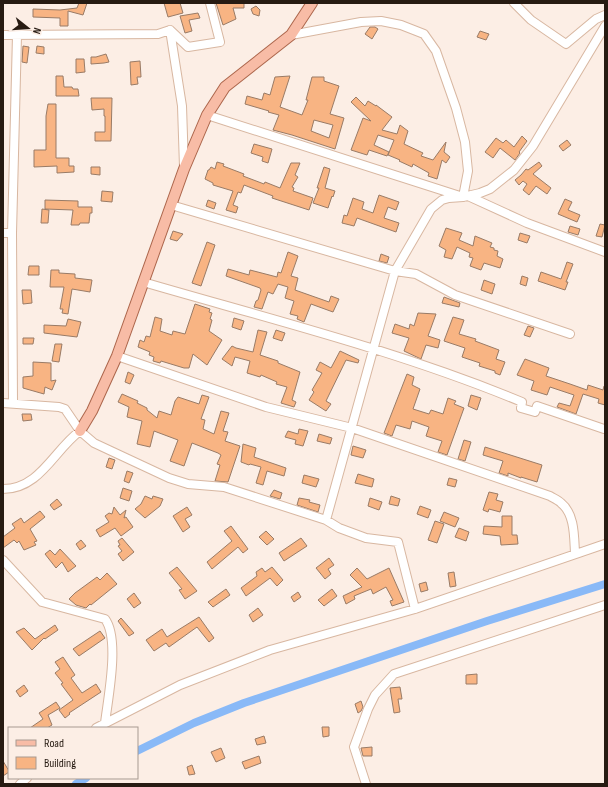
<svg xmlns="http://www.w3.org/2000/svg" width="608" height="787" viewBox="0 0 608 787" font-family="'Sofia Sans Condensed',sans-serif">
  <rect width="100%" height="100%" fill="#fceee5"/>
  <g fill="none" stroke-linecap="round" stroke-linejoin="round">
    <path stroke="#89b9f7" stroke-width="8" d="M137,751l57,-28 50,-20 243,-82 118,-37
      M76,784l10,-6"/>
  </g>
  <path fill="#f8b483" stroke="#997b66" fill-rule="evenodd" d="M79,3h8l-4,12 -15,-4v15h-8v-8l-27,-1v-8l27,1 17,-2z
    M164,3h16l3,10 -15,4z
    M216,3h28v5h-11l3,11 -13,6z
    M256,6l4,4 -1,6 -6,-2 -2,-5z
    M198,13l2,5 -11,2 3,11 -7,2 -5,-17z
    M370,27h5l3,2 -6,10 -7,-5z
    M480,31l9,3 -3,6 -9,-3z
    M23,46l6,1 -2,16 -5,-1z
    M37,46l7,1v7l-8,-1z
    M106,54l3,8 -5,1 -13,1v-7h5z
    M76,59h8l1,13 -9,1z
    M140,61l1,16h-4l1,7 -7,1 -1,-23z
    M56,76h7l1,11h8l1,2h5l1,7h-23z
    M290,76l-10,31 22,8 6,-15h-2l6,-23h12v4l15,5 -9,28 14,4 -9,31 -43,-14 -19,-5 6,-15 -11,-3 1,-1 -24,-7 2,-8 15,4 2,-7 6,2 5,-18zM314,120l19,5 -4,13 -18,-7z
    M356,97l9,9 3,-5 8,5v-1l16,12 -10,13 15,4 3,-9 8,6 -4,13 19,9 -2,3 12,4 13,-18 -2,10 6,5 -4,6 -4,-3 -5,19 -9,-3 1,-3 -16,-9 -1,3 -13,-6 1,-1 -12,-5 6,-15 -16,-5 -4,10 15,7 -2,4 -18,-6 -2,5 -16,-5 12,-32 8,3 -20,-19z
    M91,98h21l-1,43h-16v-9h10v-16h-1v-7l-12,1z
    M48,104h8v54h13v8h5v6l-17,1v-7l-23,1v-17h12v-34z
    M522,136l5,5 -8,11 1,1 -5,7 -15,-12 -7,10 -8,-6 11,-14 7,5 3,-3 8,7z
    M567,140l4,5 -8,6 -4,-5z
    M254,144l18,5 -4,14 -6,-2 1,-4 -12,-4z
    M217,162l7,2 -1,2 21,8 -1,2 21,8 1,-2 15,6 11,-25h9l-5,12 3,2 -6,10 2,1 -1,3 20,7 -4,12 -37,-12 1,-2 -29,-11 -3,8 -3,-1 -5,13 5,2 -2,6 -10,-3 7,-19 -20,-6v-2l-8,-4 3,-9h1l2,-3 4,2z
    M539,162l3,4 -9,8 18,14 -4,6 -11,-8 -7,9 -6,-5 4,-6 -4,-3 -4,4 -4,-5 6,-5 5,-6 2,1z
    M91,167h9v8l-9,-1z
    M324,167l6,2 -5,19 10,3 -2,6 -1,-1 -4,12 -15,-5 6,-15h-2z
    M102,191l11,1 -1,10 -11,-1z
    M379,195l20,7 -3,8 -8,-3 -4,11 15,5 -3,9 -39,-14 -3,8 -12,-3 2,-8 3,1 6,-18 11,4 -2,7 11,4z
    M565,199l7,3 -4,8 12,5 -3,7 -19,-8z
    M45,200l33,1v6h14v6h-2l-1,10h-9l-1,2h-8l2,-15 -28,-1z
    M208,200l8,3 -2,6 -8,-3z
    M42,209l7,1 -1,13h-7z
    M600,224l5,1 -3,12 -6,-1z
    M570,226l10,3 -2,6 -10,-3z
    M446,228l16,5 -3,7 14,6 2,-10 17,7 -2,4 4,1v2l4,1 -1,5 6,3 -3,9 -16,-5 -3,7 -11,-4 3,-8 -4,-1 1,-4 -13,-6 -5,12 -8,-2 2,-7 -7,-4z
    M173,231l10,3 -6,7 -7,-2z
    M520,233l10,3 -3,7 -9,-3z
    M207,242l8,3 -14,41 -9,-3z
    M288,252l10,4 -7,20 7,2 -3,12 34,12 2,-6 8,3 -6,13 -22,-8 -7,18 -7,-3 1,-3 -8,-2 4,-13 -9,-3 3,-11 -10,-3 -5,10 -5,-2 -6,17 -8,-2 2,-6 2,-1 3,-10 -1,-2 -34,-12 2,-7 21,6 1,-5 27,7 1,-5 3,1z
    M381,254l8,3 -2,6 -8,-2z
    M567,262l6,2 -7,18h2l-3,8 -27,-9 3,-9 20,7z
    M29,266h10v9h-11z
    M51,270h8v3l16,1v4l17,2 -2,12 -18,-3 -4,25 -6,-1 1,-4h-3l4,-22h-14z
    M522,276l6,2 -2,8 -6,-2z
    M484,280l11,4 -3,10 -11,-4z
    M22,290h9l1,13 -9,1z
    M444,297l16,6 -1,4 -17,-4z
    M195,304l15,5 -1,3 3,1 -2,6 2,1 -3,11 13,9 -15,25 -14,-11 -4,14h-5l-23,-7 -1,2 -7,-2 1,-4 -5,-2 1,-3 -12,-5 2,-7 4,2 2,-6 4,1 5,-20 7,2 -2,12 12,4 1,-4 12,3z
    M418,313l18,1 -8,22 12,4 -2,8 -12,-3 -5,14 -17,-8 5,-13 -17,-5 3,-9 14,5 1,-5 4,2z
    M453,317l11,3 -5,14 17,5 -1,2 24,9 -3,9 9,3 -5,13 -5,-2v-2l-16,-5 1,-3 -18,-6 3,-9 -21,-7z
    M234,318l10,3 -3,9 -9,-3z
    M68,319l13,3 -4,15 -33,-4v-8l22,1z
    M528,326l6,2 -4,9 -6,-2z
    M258,330l9,2 -7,23 18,6v2l22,9 -8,28 4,2 -2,5 -13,-4 6,-16 -11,-3 1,-2 -16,-7 -1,2 -13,-4 3,-12 -15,-4 -3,9 -10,-7 10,-13 4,2 17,4z
    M276,330l9,3 -3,8 -9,-3z
    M23,338h11l-1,6h-10z
    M55,344h7l-3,18 -7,-1z
    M340,351l19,9 -1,3 -12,-3 -20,41 5,3 -5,7 -17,-11 5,-8 -2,-2 10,-17 -6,-3 4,-8 11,6z
    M525,359l24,9 -3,8 24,8 17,6 1,-5 15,5 1,-4h1v19l-7,-2 1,-4 -16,-5 -7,20 -19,-7 2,-4 11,3 4,-11 -24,-8 -3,8 -16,-5 3,-9 -17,-6z
    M33,362l18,1v18l5,-1 -4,10 -7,-3 -1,7 -21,-6v-11l10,-1z
    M128,372l6,3 -4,9 -5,-2z
    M407,374l7,3 -2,8 8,4 -7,20 16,5 2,-4 12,4 5,-16 8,3 -2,3 10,4 -17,47 -9,-3 4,-11 -16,-5 3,-9 -17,-6 -2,8 -14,-4 -4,11 -8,-3z
    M122,394l16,7 -1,2 10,5v2l10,8 2,-7 12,4 4,-14 3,-4 21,7 3,-9 7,2 -8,22 4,1 -2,9 11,5 7,-23 8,2 -6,18 5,1 -3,9 15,5 -12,36 -13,-1 5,-16 -3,-1 4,-9 -3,-2 -26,-10 -8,23 -14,-5 8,-21 -24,-9 -4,16 -13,-3 5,-23 -15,-4 2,-10 -11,-5z
    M471,395l10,3 -4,12 -9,-4z
    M22,414h9l1,6 -9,1z
    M299,429l9,2 -5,15 -8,-2 1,-4 -11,-3 3,-6 10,3z
    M319,434l13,4 -2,6 -13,-3z
    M464,440l7,2 -6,19 -7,-2z
    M243,444l13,4 -2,9 32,11 -2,8 -17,-5 -4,14 -7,-2 5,-16 -11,-3 -1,1 -8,-3z
    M353,446l13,4 -3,8 -12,-3z
    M485,447l57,18 -5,17 -16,-5v1l-13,-5v3l-9,-3 4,-12 -20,-6z
    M109,458l6,2 -3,9 -6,-2z
    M127,471l6,2 -4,10 -5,-2z
    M358,474l16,5 -2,8 -17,-4z
    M304,475l15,4 -3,8 -14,-4z
    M449,478l8,2 -2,7 -8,-2z
    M123,488l9,3 -3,10 -9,-3z
    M274,490l8,3 -2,6 -10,-3z
    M489,492l9,2 -2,6 7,2 -3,10 -11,-3 -1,3 -5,-2z
    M145,496l7,3 1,-3 10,3 -3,7 -15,12 -10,-9 6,-5z
    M391,496l9,3 -2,7 -9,-2z
    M299,498l11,2 -1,2 11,3 -2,7 -21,-7z
    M370,498l12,4 -3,8 -11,-4z
    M57,499l5,6 -8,5 -4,-5z
    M420,506l11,4 -3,8 -11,-4z
    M114,507l6,8 6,-5 -2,8 2,-1 7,10 -12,9 -6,-8 -15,9 -4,-7 13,-8 -4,-6 4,-3 3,1z
    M187,507l5,8 -7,4 5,8 -7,5 -10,-16z
    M40,511l5,6 -15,12 7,12 -3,1 2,3 -12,5 -5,-9 -2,2 -3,-3 -11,8v-11l12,-9 -3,-4 9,-6 3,5z
    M444,512l15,6 -4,9 -15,-6z
    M502,516h10v19h5l1,9 -17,1 -1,-9 -17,-2 1,-8 18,1z
    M435,521l9,3 -7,19 -9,-3z
    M231,526l17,23 -5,4 -5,-6 -26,22 -5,-7 25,-21 -8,-10z
    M459,528l10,4 -3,9 -11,-4z
    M266,531l8,8 -7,6 -8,-8z
    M122,538l12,14 -11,9 -5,-7 4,-3 -4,-5 2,-1 -2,-4z
    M301,538l6,8 -23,15 -5,-8z
    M81,540l5,6 -6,4 -4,-6z
    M60,549l16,17 -8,6 -6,-10 -6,6 -11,-14 5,-4 5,5z
    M329,558l5,7 -6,4 3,5 -6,5 -9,-11z
    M177,567l20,24 -12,8 -6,-9 3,-1 -13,-16z
    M272,567l11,13 -6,6 -7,-8 -24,18 -5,-8 16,-12 -1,-4 6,-4 3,4z
    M357,568l10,11 22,-11 15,34 -12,4 -2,-5 3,-1 -7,-13 -13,7 -2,-5 -17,7 1,3 -9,5 -3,-8 19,-9 -12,-12z
    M454,572l2,14 -6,1 -2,-14z
    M107,573l10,11 -26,21 -1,-1 -4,4 -10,-3 -7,-6 6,-6 22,-16 3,3z
    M426,582l2,8 -7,2 -2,-8z
    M226,589l4,6 -17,12 -5,-5z
    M332,589l5,7 -13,10 -6,-6z
    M298,592l3,5 -7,5 -3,-5z
    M134,593l7,10 -7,5 -7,-9z
    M258,608l5,7 -10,7 -4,-7z
    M199,617l15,21 -5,4 -12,-15 -28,20 -3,-4 -12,8 -8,-11 16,-11 5,8z
    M121,618l13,15 -5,3 -11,-15z
    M55,625l3,5 -13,9 -1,-1 -12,12 -16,-18 8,-4 11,11z
    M100,631l5,7 -26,18 -6,-7z
    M63,657l12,18 -4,3 11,15 14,-9 5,8 -32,21 1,1 -5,4 -6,-8 14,-10 -12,-16 2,-1 -8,-10 5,-4 -5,-7z
    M477,674v10h-11v-9z
    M24,685l4,6 -8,6 -4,-6z
    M400,687l2,12h-4l2,13 -6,1 -4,-25z
    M361,701l2,6 -2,4 -3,2 -3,-9z
    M56,702l4,6 -12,7 4,10 -5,3h-17l13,-9 -4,-6z
    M322,727h7v9l-6,1z
    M264,736l2,7 -9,2 -2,-6z
    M372,747v9h-9l-2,-8z
    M221,748l4,10 -9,4 -5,-10z
    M259,756l2,7 -16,6 -3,-7z
    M3,761l6,10v1l-6,4z
    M192,765l3,9 -6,1 -2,-8z"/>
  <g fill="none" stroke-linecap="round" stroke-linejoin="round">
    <g stroke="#d8b7a1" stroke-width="10">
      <path id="minor" d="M514,3l17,17 35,24 30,-25 9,-4
        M170,30l12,76 2,61
        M170,30l18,17 32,-5 -10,-39
        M3,35l155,-1 12,-4
        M207,115l256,82 5,-26 -3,-29 -9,-34 -20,-57 -12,-17 -23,-9 -20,-4 -20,1 -70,13
        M468,196l59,27 78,29
        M171,205l224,66 21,3 39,21 115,39
        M3,233h9
        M143,282c127,37 256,69 379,120l-1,6 14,4 2,-6 67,23
        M117,356l149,51 86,21 198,68c3,2 8,4 11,7 14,11 13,34 14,50
        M3,403l56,4 6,2 15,22 14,12 75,35 19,6 36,3 102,33 13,8 27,10 32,4 17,67
        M13,403l-1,-170 5,-198
        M3,489c37,0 51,-39 77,-58
        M326,520l69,-249 36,-62 11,-9 7,-2 14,-1 17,-4 10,-4 24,-19 19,-24 72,-120
        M3,560l39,42 63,17c15,20 3,79 0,104
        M96,728l84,-43 90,-35 145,-41 190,-65
        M20,784l7,-6
        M366,784l-12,-37 14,-38 7,-14 19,-21 211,-69"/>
    </g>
    <g stroke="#ac664c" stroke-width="12">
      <path id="major" d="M80,431l12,-20 25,-55 67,-187 23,-54 18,-28 66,-52 21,-32"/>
    </g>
    <use href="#minor" stroke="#fff" stroke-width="8"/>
    <use href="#major" stroke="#f8bca6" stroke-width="10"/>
  </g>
  <rect width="608" height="787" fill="none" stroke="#271b12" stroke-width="8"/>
  <rect x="8" y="727" width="130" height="52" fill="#fceee5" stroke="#a79a91"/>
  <rect x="16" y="740" width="20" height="6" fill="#f8bca6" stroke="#a79a91"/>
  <text x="44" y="747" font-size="12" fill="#271b12">Road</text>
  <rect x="16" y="757" width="20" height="12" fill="#f8b483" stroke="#a79a91"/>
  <text x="44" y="767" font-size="12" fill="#271b12">Building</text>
  <g transform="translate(28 28) rotate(107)" stroke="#fceee5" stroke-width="3" paint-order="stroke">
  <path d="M0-3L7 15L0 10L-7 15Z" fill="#271b12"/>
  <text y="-6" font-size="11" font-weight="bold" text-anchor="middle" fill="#271b12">N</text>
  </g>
</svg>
